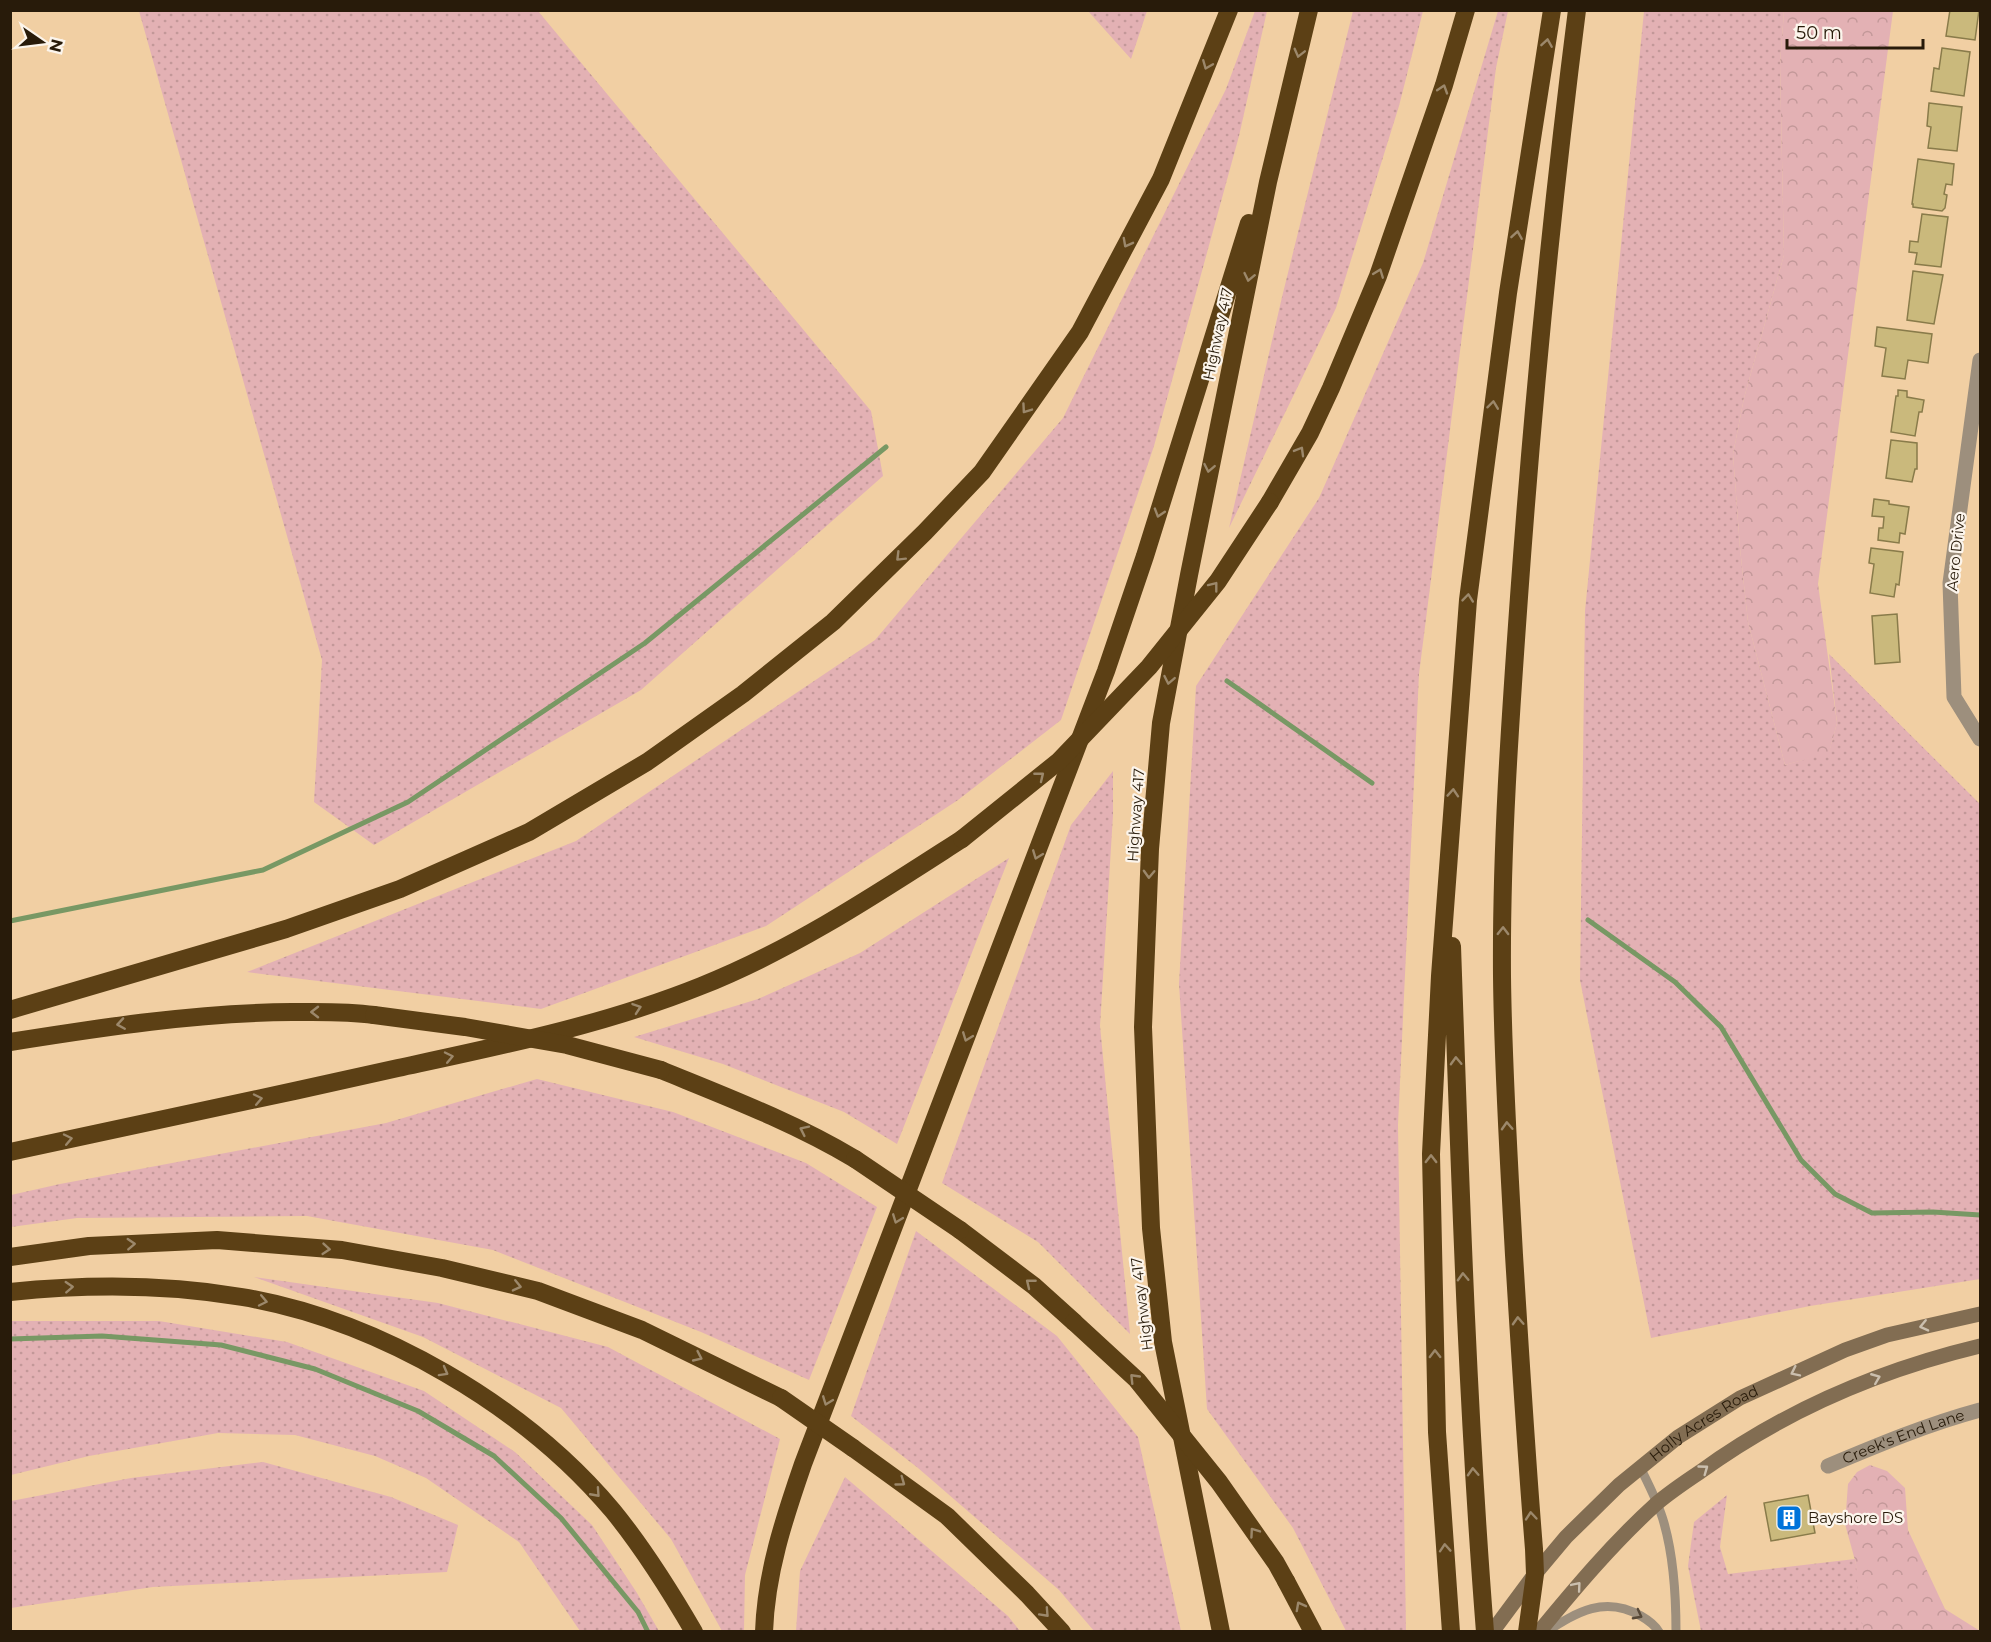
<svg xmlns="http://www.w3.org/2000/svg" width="1991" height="1642" viewBox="0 0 1991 1642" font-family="Montserrat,sans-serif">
  <defs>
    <pattern id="grass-dots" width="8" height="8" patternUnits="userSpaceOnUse" patternTransform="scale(1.5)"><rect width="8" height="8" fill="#e3b1b4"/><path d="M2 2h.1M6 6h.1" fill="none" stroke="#c39899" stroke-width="1.8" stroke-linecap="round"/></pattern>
    <pattern id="forest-crowns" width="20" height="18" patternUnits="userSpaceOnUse" patternTransform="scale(1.5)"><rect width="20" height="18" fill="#e3b1b4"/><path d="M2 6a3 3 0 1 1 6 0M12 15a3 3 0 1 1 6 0" fill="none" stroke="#c39899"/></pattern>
  </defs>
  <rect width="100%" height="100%" fill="#f1cfa3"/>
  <path fill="url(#grass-dots)" d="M139,11h399l333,400 12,65 -242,214 -267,155 -60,-43 8,-142z
    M1088,11h59l-16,48z
    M1255,11h12l-28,125 -85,310 -93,274 -103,80 -192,126 -225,83 -294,-37 329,-131 299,-201 188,-222 163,-329z
    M1353,11h70l-24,95 -63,202 -107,220 53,-231z
    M1498,11h10l-12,57 -77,606 -21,451 8,506h-60l-53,-103 -86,-119 -28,-425 17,-298 123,-188 104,-235z
    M1644,11h140l-4,53 4,191 -40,143 -11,56 7,94 8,74 37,143 44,-13 8,-29 -8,-69 151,150v475l-170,27 -159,32 -71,-358 5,-369z
    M1113,771v44l-13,211 30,308 -92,-92 -96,-59 129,-358z
    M1009,858l-112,286 -53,-32 -121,-48 -89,-27 124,-38 102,-46z
    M537,1079l136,33 133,51 71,44 -68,173 -108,-48 -208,-82 -186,-34 -230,2 -66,9v-32l49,-11 326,-61z
    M916,1231l141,105 81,101 43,194h-87l-35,-41 -141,-122 -67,-52z
    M254,1277l184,26 170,44 172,92 -35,136 -1,56h-22l-51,-92 -110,-131 -138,-71z
    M11,1321h148l128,21 137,49 91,61 77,73 45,68 22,38h-79l-61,-89 -93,-64 -51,-22 -80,-21 -77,-2 -129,23 -78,19z
    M263,1462l128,35 67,28 -11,47 -294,15 -142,21v-107l120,-23z
    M845,1477l163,139 12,15h-224l4,-60z
    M1727,1495l-7,52 8,27 127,-15 13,72h-167l-13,-65 6,-44z"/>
  <path fill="url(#forest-crowns)" d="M1784,11h109l-75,573 19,139 -8,30 -44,12 -37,-143 -8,-74 -7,-94 11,-56 40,-143 -4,-191z
    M1870,1465l17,6 18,17 3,42 37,79 35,22h-116l-5,-21 -3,-46 -11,-40 3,-40 9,-12z"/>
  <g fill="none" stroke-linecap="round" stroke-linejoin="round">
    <path stroke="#789864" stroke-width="5" d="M1227,681l145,102
      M1588,920l87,62 46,45 80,133 34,34 37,19 61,-1 47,3
      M10,921l253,-51 145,-68 237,-159 241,-196
      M10,1339l92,-3 119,9 94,24 103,42 76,45 67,62 77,94 10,20"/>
  </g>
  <path fill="#cab97c" stroke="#897b4a" stroke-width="1.5" d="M1950,10h29l-4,30 -29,-4z
    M1942,48l28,4 -6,44 -33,-5 3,-23 5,1z
    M1929,103l33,4 -5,44 -29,-3 3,-21 -4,-1z
    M1918,159l36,5 -2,21 -6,-1 -2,10 3,1 -2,13 -3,3 -29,-4v-3h-1z
    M1922,214l26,3 -7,50 -26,-3 2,-11 -8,-1 1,-11 8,1z
    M1913,271l30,4 -9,49 -27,-4z
    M1877,327l55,7 -4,29 -20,-3 -3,19 -23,-3 4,-28 -11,-2z
    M1898,390l9,1v6l17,3 -2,12h-3l-4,24 -24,-4 5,-36h2z
    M1891,440l26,3v26h-2l-3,13 -26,-4z
    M1874,499l15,2v3l20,3 -4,27 -5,-1 -1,10 -21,-3 1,-12h4l1,-11 -12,-1z
    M1871,548l32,4 -4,33 -3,-1 -2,13 -24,-4 4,-29 -5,-1z
    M1897,614l3,48 -25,2 -3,-48z
    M1808,1495l7,38 -44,8 -7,-38z"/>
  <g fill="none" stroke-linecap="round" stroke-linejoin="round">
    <path stroke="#9d8f7d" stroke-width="9" d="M1640,1467c9,18 19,37 24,56 10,35 12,73 12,109
      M1546,1632c31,-20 59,-37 95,-16 7,4 14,9 18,16"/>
    <g stroke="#9d8f7d" stroke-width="15">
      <path d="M1980,360l-30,223 4,114 26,42"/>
      <path id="s1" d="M1828,1466c50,-21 100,-42 152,-56"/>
    </g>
    <g stroke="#826d52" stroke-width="15">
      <path id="s2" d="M1492,1632l43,-58 31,-37 53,-52 59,-48 62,-39 105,-48 42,-15 93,-21"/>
      <path d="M1539,1632c37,-45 74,-89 117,-128 14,-12 29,-22 44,-32 84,-61 180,-102 280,-126"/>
    </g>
    <path stroke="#5c4015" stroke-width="18" d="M1270,502l40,-69 21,-45 47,-112 66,-191 22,-75
      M1452,946c8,229 15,457 33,686
      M10,1010l276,-81 114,-40 129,-57 118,-70 96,-68 90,-72 92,-90 57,-60 98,-140 81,-153 68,-169
      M10,1042c94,-15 187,-29 282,-30 27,0 54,-1 82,3
      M661,1070c66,27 132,52 194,89
      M10,1152c130,-28 259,-55 388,-84 102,-22 206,-43 303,-82 93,-37 177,-93 261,-147
      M960,1230l74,56 40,36
      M10,1257l79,-11 128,-6 125,10 100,18 96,23 104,39 139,68
      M10,1292c77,-8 156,-8 232,5 136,23 282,108 371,214 31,38 56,78 81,121
      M853,1448l94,68 80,78 35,38
      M1286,1581l27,51
      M764,1632c2,-59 20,-113 39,-168l303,-793 39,-115 104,-333
      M1221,1632l-58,-290 -12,-114 -8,-201 7,-178 11,-126 28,-148 79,-393 41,-172
      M1451,1632l-14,-200 -6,-278 9,-178 28,-376 40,-307 44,-283
      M1527,1632l8,-58 -1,-25c-8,-98 -14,-196 -20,-294 -5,-93 -11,-186 -12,-279 -1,-126 8,-253 17,-379 14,-196 33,-391 58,-587"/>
    <path stroke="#5c4015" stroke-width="18" d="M962,839l97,-78 90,-94 69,-86 52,-79
      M374,1015l91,12 102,18 94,25
      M855,1159l105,71
      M1074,1322l63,58 82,102 57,81 10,18
      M781,1398l72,50"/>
  </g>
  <defs><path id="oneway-chevron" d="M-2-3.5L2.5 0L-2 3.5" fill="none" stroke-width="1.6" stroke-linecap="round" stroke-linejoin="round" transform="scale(1.5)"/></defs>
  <g stroke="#9c886b">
    <use href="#oneway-chevron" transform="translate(1547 43) rotate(-81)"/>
    <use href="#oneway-chevron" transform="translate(1299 53) rotate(104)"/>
    <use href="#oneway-chevron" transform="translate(1207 65) rotate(112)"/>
    <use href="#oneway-chevron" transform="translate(1443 89) rotate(-72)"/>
    <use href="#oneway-chevron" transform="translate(1517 235) rotate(-81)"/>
    <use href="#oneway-chevron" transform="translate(1127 243) rotate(118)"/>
    <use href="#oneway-chevron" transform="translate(1379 273) rotate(-69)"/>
    <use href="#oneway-chevron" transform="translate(1249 277) rotate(102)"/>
    <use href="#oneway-chevron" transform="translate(1493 405) rotate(-83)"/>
    <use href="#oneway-chevron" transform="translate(1026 409) rotate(125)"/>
    <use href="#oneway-chevron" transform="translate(1300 451) rotate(-60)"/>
    <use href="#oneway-chevron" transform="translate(1209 468) rotate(101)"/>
    <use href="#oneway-chevron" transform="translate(1159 513) rotate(107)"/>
    <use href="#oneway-chevron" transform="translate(900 557) rotate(135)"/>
    <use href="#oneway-chevron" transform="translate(1214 586) rotate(-52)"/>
    <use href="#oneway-chevron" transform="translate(1468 598) rotate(-84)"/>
    <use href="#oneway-chevron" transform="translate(1169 680) rotate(101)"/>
    <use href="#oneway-chevron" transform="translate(1040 776) rotate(-39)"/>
    <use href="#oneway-chevron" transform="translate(1453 793) rotate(-86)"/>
    <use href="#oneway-chevron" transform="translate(1037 855) rotate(111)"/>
    <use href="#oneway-chevron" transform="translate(1149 874) rotate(92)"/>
    <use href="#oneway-chevron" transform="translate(1503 931) rotate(-89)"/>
    <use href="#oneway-chevron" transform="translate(637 1008) rotate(-19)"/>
    <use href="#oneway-chevron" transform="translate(315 1012) rotate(180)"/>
    <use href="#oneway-chevron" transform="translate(121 1024) rotate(171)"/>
    <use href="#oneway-chevron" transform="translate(967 1037) rotate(111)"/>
    <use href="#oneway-chevron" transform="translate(449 1057) rotate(-12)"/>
    <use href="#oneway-chevron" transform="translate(1456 1061) rotate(-92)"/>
    <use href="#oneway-chevron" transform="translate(258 1099) rotate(-12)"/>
    <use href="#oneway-chevron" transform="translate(1507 1126) rotate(-93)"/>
    <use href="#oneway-chevron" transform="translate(804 1130) rotate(-154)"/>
    <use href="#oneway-chevron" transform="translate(68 1139) rotate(-12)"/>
    <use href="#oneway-chevron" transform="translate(1431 1159) rotate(-90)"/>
    <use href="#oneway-chevron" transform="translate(897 1219) rotate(111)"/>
    <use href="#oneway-chevron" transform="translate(131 1244) rotate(-3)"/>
    <use href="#oneway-chevron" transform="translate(326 1249) rotate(5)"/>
    <use href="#oneway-chevron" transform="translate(1463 1277) rotate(-92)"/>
    <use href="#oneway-chevron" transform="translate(1030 1283) rotate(-141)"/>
    <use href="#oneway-chevron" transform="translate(517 1286) rotate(13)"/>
    <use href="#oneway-chevron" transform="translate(69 1287) rotate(-3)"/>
    <use href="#oneway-chevron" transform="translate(263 1301) rotate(12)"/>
    <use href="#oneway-chevron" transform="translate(1518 1321) rotate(-93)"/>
    <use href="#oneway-chevron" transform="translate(1435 1354) rotate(-91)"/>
    <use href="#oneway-chevron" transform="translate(698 1357) rotate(25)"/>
    <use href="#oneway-chevron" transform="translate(444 1372) rotate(29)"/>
    <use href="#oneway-chevron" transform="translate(1134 1378) rotate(-134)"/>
    <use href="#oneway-chevron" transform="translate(827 1401) rotate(111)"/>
    <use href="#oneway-chevron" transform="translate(1473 1472) rotate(-93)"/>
    <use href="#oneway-chevron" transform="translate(901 1482) rotate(36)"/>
    <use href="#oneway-chevron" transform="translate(596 1493) rotate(48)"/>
    <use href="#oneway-chevron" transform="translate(1531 1516) rotate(-95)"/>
    <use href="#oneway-chevron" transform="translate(1254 1532) rotate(-125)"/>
    <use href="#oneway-chevron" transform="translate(1445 1548) rotate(-94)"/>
    <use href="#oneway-chevron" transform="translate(1300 1606) rotate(-118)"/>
    <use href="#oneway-chevron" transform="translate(1045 1613) rotate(47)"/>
  </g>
  <g stroke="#cbbfae">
    <use href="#oneway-chevron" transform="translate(1924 1326) rotate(167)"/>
    <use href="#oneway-chevron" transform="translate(1795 1372) rotate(154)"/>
    <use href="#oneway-chevron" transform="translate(1876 1378) rotate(-22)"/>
    <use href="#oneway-chevron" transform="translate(1704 1469) rotate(-36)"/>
    <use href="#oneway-chevron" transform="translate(1577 1586) rotate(-50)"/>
  </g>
  <use stroke="#574938" href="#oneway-chevron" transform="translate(1638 1615) rotate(28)"/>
  <defs>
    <g id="building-square" transform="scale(1.35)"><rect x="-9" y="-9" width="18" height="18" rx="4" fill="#0073da" stroke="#fcf5ec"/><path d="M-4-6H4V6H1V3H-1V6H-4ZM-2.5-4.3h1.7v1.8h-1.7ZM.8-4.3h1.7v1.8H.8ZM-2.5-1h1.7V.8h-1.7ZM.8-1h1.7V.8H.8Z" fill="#fff"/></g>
  </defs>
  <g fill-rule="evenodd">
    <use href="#building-square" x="1789" y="1518"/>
  </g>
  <g text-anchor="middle" stroke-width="4.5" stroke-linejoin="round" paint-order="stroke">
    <g font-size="15" fill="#281b0a" stroke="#fcf5ec">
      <text transform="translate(1218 334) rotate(-78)" y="5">Highway 417</text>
      <text transform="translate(1956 552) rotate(-84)" y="5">Aero Drive</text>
      <text transform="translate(1136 815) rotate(-86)" y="5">Highway 417</text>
      <text transform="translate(1142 1304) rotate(-97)" y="5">Highway 417</text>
      <text dy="5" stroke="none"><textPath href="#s2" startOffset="300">Holly Acres Road</textPath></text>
      <text dy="5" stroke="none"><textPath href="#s1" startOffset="81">Creek's End Lane</textPath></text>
    </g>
    <g font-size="15" fill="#281b0a" stroke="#fcf5ec" text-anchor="start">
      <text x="1808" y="1523">Bayshore DS</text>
    </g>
  </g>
  <rect width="1991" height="1642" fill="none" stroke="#281b0a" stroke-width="24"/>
  <g transform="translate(42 42) rotate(104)" stroke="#fcf5ec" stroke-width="4.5" paint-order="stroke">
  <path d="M0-4.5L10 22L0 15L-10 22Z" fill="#281b0a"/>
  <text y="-9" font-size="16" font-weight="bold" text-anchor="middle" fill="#281b0a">N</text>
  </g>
  <path d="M1787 39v9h136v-9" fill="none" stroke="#281b0a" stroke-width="3"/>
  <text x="1796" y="39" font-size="18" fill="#281b0a" stroke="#fcf5ec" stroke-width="4.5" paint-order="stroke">50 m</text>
</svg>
